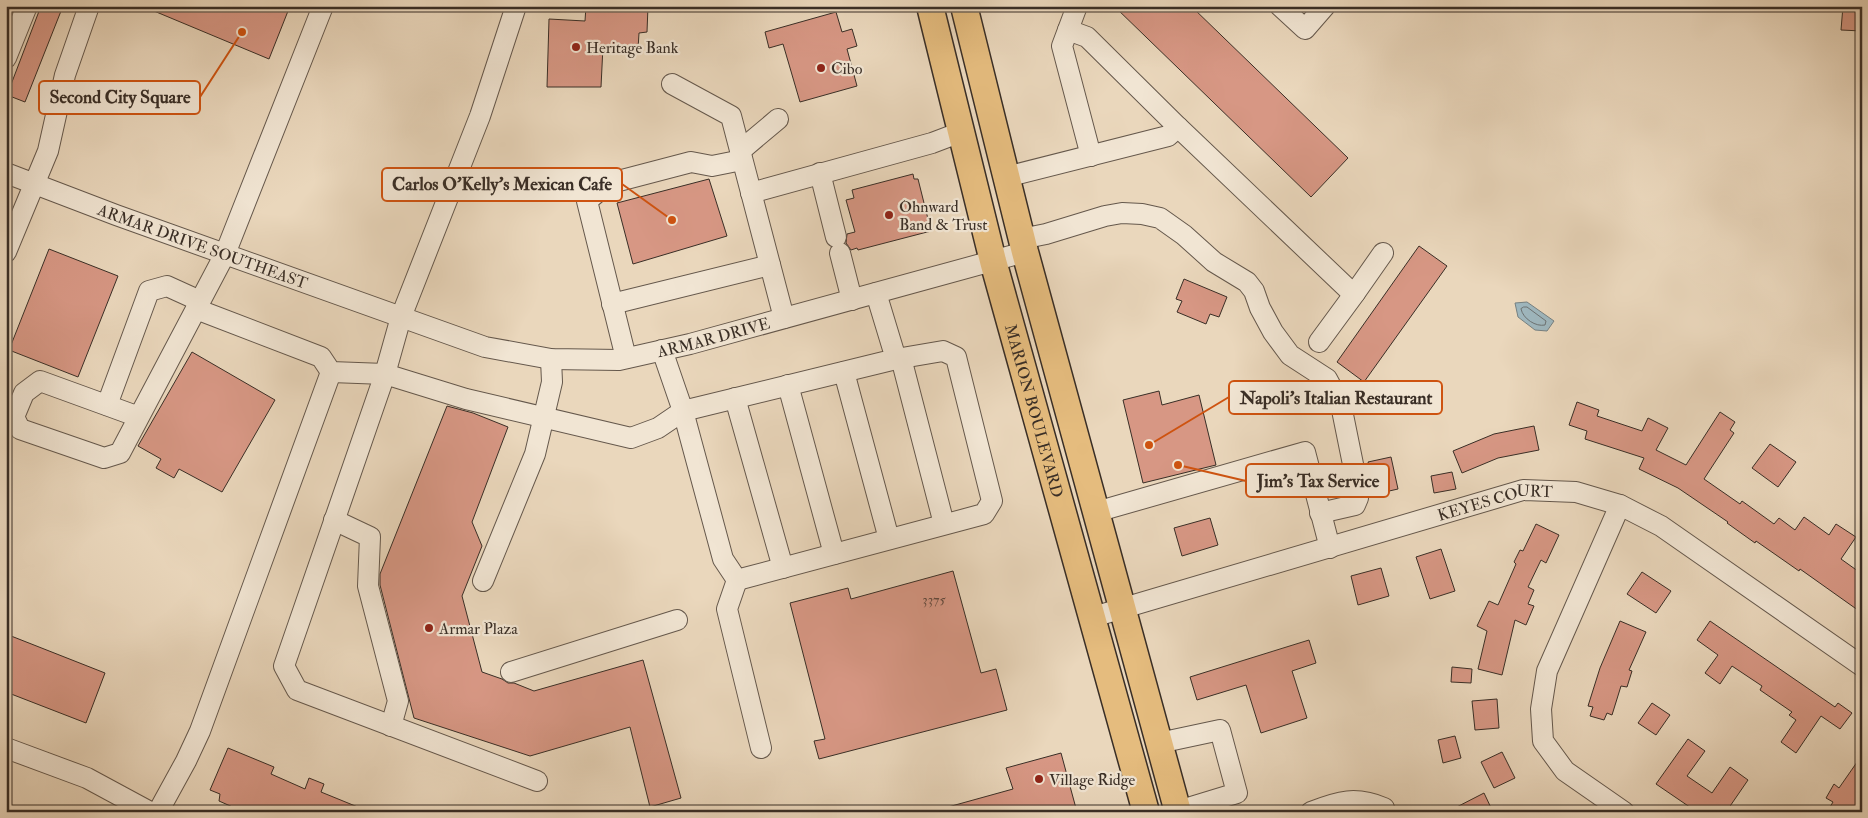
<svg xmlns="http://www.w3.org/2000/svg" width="1868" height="818" viewBox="0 0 1868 818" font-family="'IM FELL Double Pica',serif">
  <rect width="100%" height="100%" fill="#ead7bc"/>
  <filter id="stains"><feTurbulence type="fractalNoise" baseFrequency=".004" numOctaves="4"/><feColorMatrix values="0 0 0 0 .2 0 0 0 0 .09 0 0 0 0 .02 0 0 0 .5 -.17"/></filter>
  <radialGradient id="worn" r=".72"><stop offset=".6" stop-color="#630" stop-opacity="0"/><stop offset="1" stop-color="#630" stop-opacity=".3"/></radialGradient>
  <path fill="#9eb6bd" stroke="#768081" d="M1527,302l27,19 -7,10 -12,-1 -17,-13 -3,-14z"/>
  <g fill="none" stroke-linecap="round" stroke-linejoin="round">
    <path stroke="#6c7272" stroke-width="1" d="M1524,307h3l19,14 -1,4c-9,2 -22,-6 -24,-16z"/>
  </g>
  <path fill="#d79784" stroke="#392e26" d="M41,6h22l-38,96 -18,-7z
    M142,6h148l-21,53z
    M586,6h62l-1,26 -8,1 -1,16 -35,-3 -2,41h-54l2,-68 36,2z
    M1114,6h77l157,152 -37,39z
    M1843,6h19v25l-21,-1z
    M836,12l6,20 10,-3 5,17 -10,3 10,37 -57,16 -17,-58 -14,4 -4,-16z
    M913,174l1,5h4l13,52 -73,19 -1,-2 -6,2 -5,-7 1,-9 8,-2 -9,-32 8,-2 -2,-8z
    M709,179l18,57 -94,28 -16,-61z
    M1419,246l28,20 -83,116 -27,-20z
    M49,249l69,27 -40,101 -69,-27z
    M1184,279l43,18 -8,20 -9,-3 -4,10 -29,-12 5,-11 -6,-2z
    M192,352l83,48 -53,92 -43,-23 -5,9 -18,-10 5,-9 -23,-13z
    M1159,391l3,14 37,-10 17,70 -73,18 -20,-83z
    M1577,402l22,8 -2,6 45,15 6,-13 20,10 -12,22 30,15 34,-53 15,10 -5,8 4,3 -30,46 36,25 2,-3 32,23 5,-6 16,12 9,-13 25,18 7,-11 20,13 -15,22 21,15v39l-62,-44 -1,2 -43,-30 -1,2 -28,-20 1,-1 -50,-34 -39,-19 5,-11 -59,-19 2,-8 -18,-6z
    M447,406l26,7 35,14 -36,95 10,24 -20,50 20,76 20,7 6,4h6l20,8 109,-31 38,138 -31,9 -20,-80 -100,29 -116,-38 -34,-133v-11z
    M1534,426l5,24 -41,8 -36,15 -9,-22 41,-17z
    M1770,444l26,18 -18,25 -26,-19z
    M1391,457l7,32 -22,5 -8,-32z
    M1452,472l4,17 -22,4 -3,-17z
    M1210,518l8,27 -36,11 -8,-28z
    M1536,524l23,11 -13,28 -5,-3 -13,27 6,3 -6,14 6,2 -8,19 -11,-5 -13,55 -24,-6 9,-38 -10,-5 12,-25 9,4 18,-41 -2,-2 6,-12 3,1z
    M1441,549l14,42 -25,8 -14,-42z
    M1381,568l8,28 -31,9 -7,-29z
    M953,571l28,102 15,-4 11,41 -188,49 -5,-18 11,-2 -35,-136 58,-15 3,11z
    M1642,572l29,19 -15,22 -29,-19z
    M1620,621l26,11 -17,38 3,1 -5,16 -6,-1 -9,29 -5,-2 -3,7 -14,-4 3,-9 -5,-1 12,-38z
    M1710,621l125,86 3,-4 14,10 -12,16 -19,-13 -25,37 -15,-11 15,-22 -7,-5 3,-3 -32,-22 2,-4 -30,-20 -12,18 -15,-11 13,-18 -21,-15z
    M6,634l99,39 -19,50 -80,-31z
    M1309,640l7,23 -24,8 15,47 -46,15 -15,-48 -49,15 -7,-23z
    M1452,667l20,2 -1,14 -20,-1z
    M1497,699l2,29 -24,2 -3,-29z
    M1652,703l18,12 -14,20 -18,-12z
    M1455,736l6,22 -18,5 -5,-23z
    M1688,739l17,12 -18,25 25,17 18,-26 18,13 -22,32h-29l-41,-28z
    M228,748l46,19 -3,7 34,15 4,-11 15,6 -3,8 49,20h-126l-25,-11 1,-7 -10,-4z
    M1502,752l13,26 -21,10 -13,-26z
    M1061,753l16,59h-128l-1,-5 65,-18 -7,-21z
    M1862,755v48l-6,9h-29l6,-10 -7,-4 8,-14 5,4z
    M1484,793l9,19h-46z"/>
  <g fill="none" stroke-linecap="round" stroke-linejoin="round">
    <g stroke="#65584c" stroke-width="22">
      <g id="minor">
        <path d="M516,6l-36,110 -79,201 -16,57 -101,292 13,24 240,91"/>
        <path d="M1077,6l-15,40 29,110"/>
        <path d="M1280,6l25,23 20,-23"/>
        <path d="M1068,30l19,7 91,90"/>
        <path d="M6,58l21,-52"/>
        <path d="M672,84l59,32 53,202"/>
        <path d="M740,151l38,-32"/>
        <path id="s1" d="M6,173l110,42 369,132 66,12 68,1 71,-16 335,-92"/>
        <path d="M820,173l16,64"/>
        <path d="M1006,177l162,-41 10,-9 171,163 6,3 28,-40"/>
        <path d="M751,193l181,-50 29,-11"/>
        <path d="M1021,239l25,-5 59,-18 17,-3 20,1 18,4 24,17 30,27 33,20 7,9 6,17 13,24 17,23 37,24 14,26 17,84v9l-3,7 -35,8"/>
        <path d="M6,252l42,-101 17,-76 24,-69"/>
        <path d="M840,253l12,47"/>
        <path d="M612,304l158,-39"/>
        <path d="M196,309l125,48 10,15 54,2 81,25 165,39 27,-10 25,-17 40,148 14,21 247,-66 8,-13 -36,-144 -13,-6 -47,8"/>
        <path d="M1319,342l36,-49"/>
        <path d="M662,350l21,61 213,-52 -20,-66"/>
        <path d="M626,358l-39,-157 20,-17 84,-22 21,4 30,-6"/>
        <path d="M901,358l43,166"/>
        <path d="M844,372l45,167"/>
        <path d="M788,385l46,169"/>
        <path d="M735,398l48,170"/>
        <path d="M107,405l42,-114 18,-5 33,15"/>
        <path d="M139,417l-99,-36 -16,12 -10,24 6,12 84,29 16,-5 105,-199 98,-248"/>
        <path d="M1620,505l-73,166 -6,38 2,32 22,30 59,41"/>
        <path d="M1096,512l209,-60 25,96"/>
        <path d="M334,520l36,17 -2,49 30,115 -7,25"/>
        <path d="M737,580l-10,29 34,139"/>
        <path d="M483,581l52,-127 17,-72 -1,-23"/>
        <path id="s2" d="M1093,617l430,-127 53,2 44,13 41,21 201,140"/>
        <path d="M511,672l166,-52"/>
        <path d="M1159,743l61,-13 17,63 -59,18"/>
        <path d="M6,748l81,30 63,34"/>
        <path d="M158,812l28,-51 14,-30 131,-359"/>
        <path d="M1311,812c28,-11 45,-16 73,-4l1,4"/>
      </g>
    </g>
    <g stroke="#392e26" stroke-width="29">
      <g id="major">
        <path id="s3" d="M930,6l63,255 153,551"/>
        <path d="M964,6l61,246 153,560"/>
      </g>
    </g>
    <use href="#minor" stroke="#f1e5d3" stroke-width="20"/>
    <use href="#major" stroke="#e5bc7e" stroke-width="26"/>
  </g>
  <g fill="#8f2418" stroke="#f1e5d3" stroke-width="2">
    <circle cx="576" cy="47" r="5"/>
    <circle cx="821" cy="68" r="5"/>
    <circle cx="889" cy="215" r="5"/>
    <circle cx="429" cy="628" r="5"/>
    <circle cx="1039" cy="779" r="5"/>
  </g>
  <g text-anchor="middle" stroke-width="4.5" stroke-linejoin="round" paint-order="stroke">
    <g font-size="14" fill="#60483e">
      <text x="934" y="604">3375</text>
    </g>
    <g font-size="16" fill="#392e26" stroke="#f1e5d3" text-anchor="start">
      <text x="586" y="53">Heritage Bank</text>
      <text x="831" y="74">Cibo</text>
      <text x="899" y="212">Ohnward<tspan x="899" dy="18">Band &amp; Trust</tspan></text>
      <text x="439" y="634">Armar Plaza</text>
      <text x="1049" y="785">Village Ridge</text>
    </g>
    <g font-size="16" fill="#392e26" stroke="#f1e5d3">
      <text dy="6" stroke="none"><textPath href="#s1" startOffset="210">ARMAR DRIVE SOUTHEAST</textPath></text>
      <text dy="6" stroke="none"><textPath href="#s1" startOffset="742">ARMAR DRIVE</textPath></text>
      <text dy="6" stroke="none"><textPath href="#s3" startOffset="418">MARION BOULEVARD</textPath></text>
      <text dy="6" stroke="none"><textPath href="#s2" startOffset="419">KEYES COURT</textPath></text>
    </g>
  </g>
  <path fill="none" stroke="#ce5310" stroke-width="2" d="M242 32L200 97M672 220L622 184M1149 445L1229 397M1178 465L1246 481"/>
  <g fill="#ce5310" stroke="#f1e5d3" stroke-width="2">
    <circle cx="242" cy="32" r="5"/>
    <circle cx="672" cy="220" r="5"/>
    <circle cx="1149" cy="445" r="5"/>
    <circle cx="1178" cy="465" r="5"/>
  </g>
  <g fill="#f1e5d3" stroke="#ce5310" stroke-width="2">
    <rect x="39" y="81" width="161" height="33" rx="5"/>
    <rect x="382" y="168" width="240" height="33" rx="5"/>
    <rect x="1229" y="381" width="213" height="33" rx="5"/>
    <rect x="1246" y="464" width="143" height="33" rx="5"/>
  </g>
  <g font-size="18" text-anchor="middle" font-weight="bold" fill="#392e26">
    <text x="120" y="103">Second City Square</text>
    <text x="502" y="190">Carlos O'Kelly's Mexican Cafe</text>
    <text x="1336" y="404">Napoli's Italian Restaurant</text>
    <text x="1318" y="487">Jim's Tax Service</text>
  </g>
  <rect width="1868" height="818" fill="none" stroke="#ead7bc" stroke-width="25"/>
  <rect x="8" y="8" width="1853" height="803" fill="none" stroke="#392e26" stroke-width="2.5"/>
  <rect x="12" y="12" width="1843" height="793" fill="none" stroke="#392e26"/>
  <rect width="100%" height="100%" filter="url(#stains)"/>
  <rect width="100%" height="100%" fill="url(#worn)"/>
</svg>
